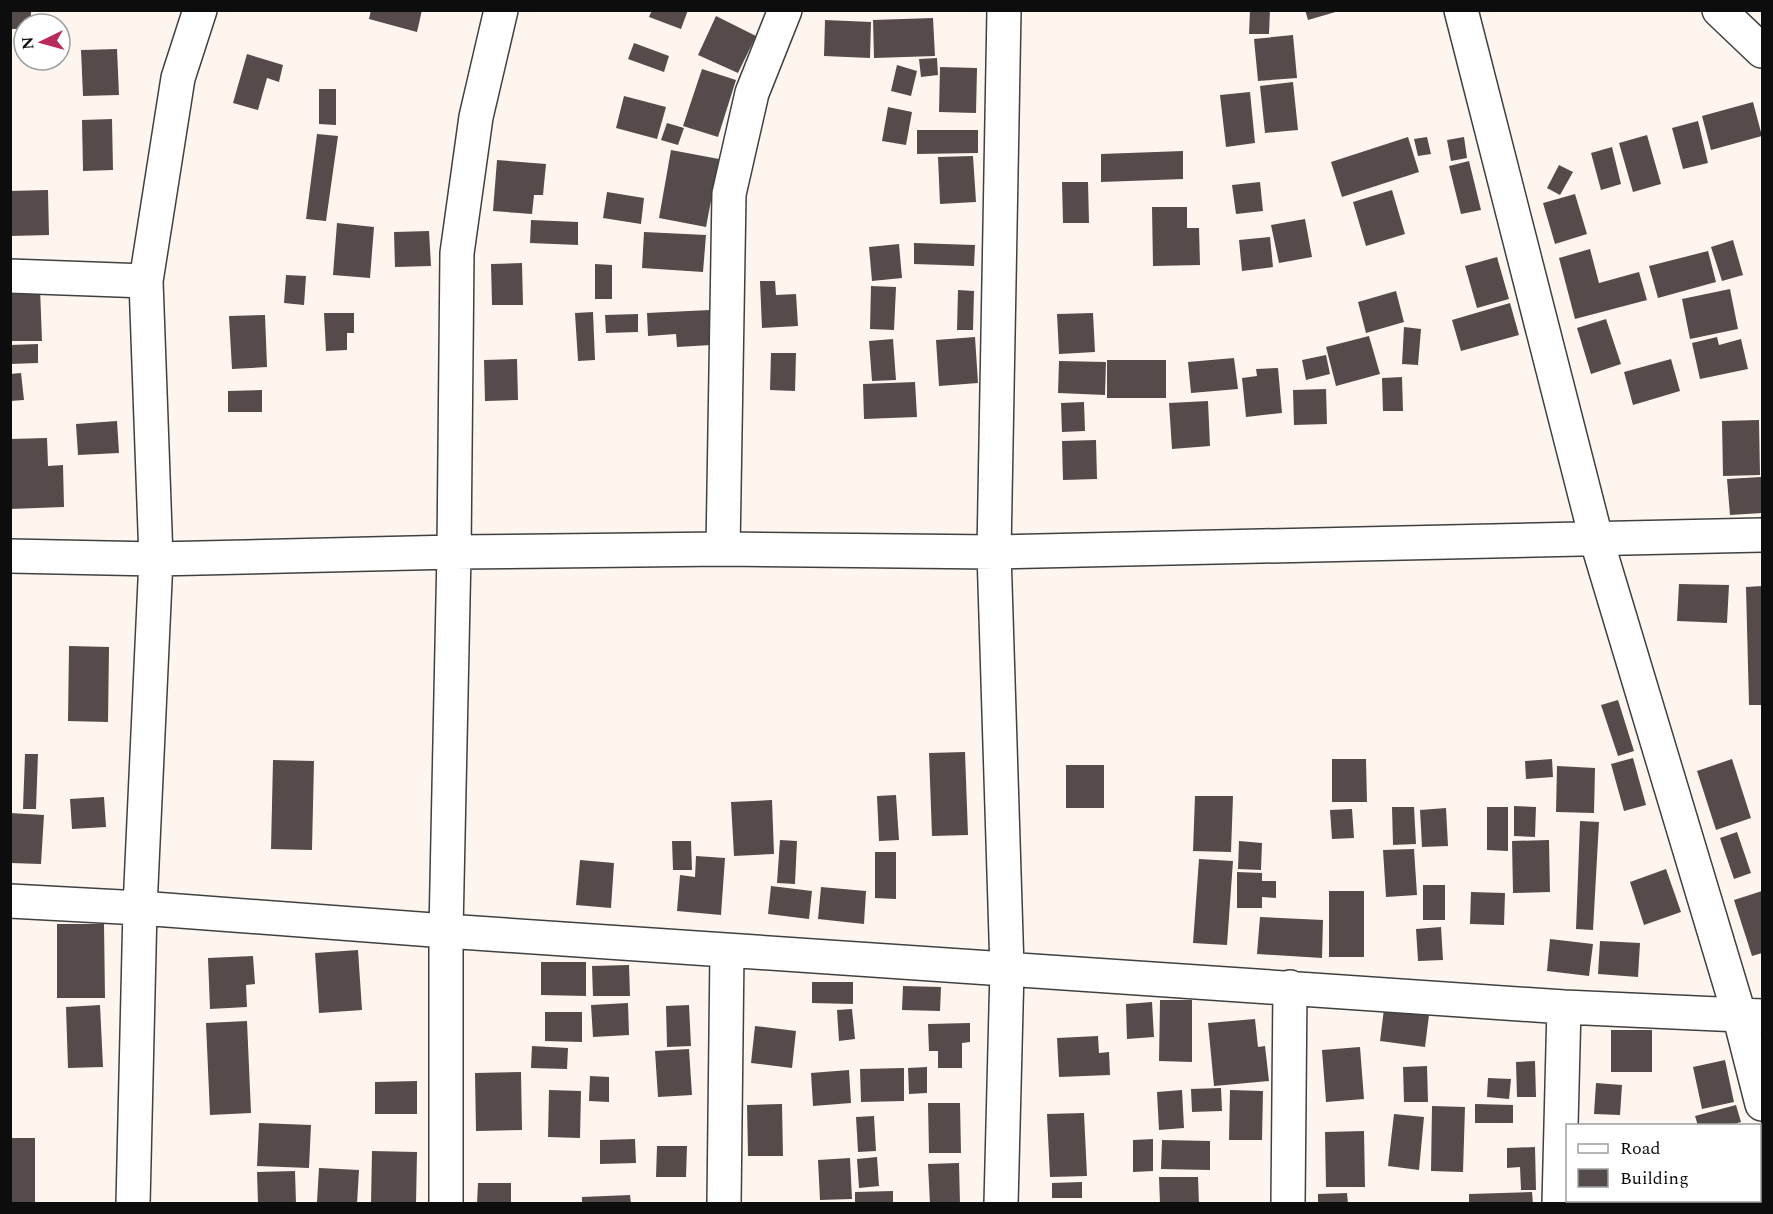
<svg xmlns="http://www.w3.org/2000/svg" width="1773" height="1214" viewBox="0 0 1773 1214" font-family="Spectral,serif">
  <rect width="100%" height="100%" fill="#fef6ee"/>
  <path fill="#554b4a" d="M10,10h21v14h-7v5h-14z
    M371,10h51l-5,22 -48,-13z
    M652,10h36l-7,19 -32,-12z
    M1250,10h20l-1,24h-20z
    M1305,10h34v1l-31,9z
    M716,16l40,20 -18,37 -40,-18z
    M933,18l2,38 -61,2 -1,-38z
    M825,20l46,2 -1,36 -46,-2z
    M1293,35l4,43 -39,3 -4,-42z
    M634,43l35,13 -5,16 -36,-13z
    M117,49l2,46 -36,1 -2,-46z
    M247,54l36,11 -4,17 -12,-4 -9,32 -25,-7z
    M937,58l1,17 -17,2 -2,-18z
    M897,65l20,6 -6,25 -20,-5z
    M940,67l37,1 -1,45 -37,-1z
    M702,69l34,11 -18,57 -35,-11z
    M1293,82l5,48 -33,3 -5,-47z
    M319,89h17v36l-17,-1z
    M1250,92l5,51 -29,4 -6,-52z
    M624,96l42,11 -9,32 -41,-11z
    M1753,102l9,34 -51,14 -9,-34z
    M888,107l24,5 -6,33 -24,-4z
    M112,119l1,51 -30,1 -1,-51z
    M1698,121l10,42 -25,6 -11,-41z
    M667,123l17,5 -6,17 -17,-5z
    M917,130h61v23l-61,1z
    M317,134l21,2 -12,85 -20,-2z
    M1647,135l14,49 -28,8 -14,-49z
    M1408,137l11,35 -77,25 -11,-35z
    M1427,137l4,17 -13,2 -4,-17z
    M1464,137l3,21 -16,3 -4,-21z
    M1612,147l9,37 -20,6 -10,-37z
    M671,150l48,9 -13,68 -47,-9z
    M1183,151v28l-82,3v-28z
    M973,156l3,46 -36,2 -2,-47z
    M497,160l49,4 -3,31h-9l-2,19 -39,-3z
    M1469,161l12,49 -20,4 -12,-48z
    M1559,165l14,7 -13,23 -13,-7z
    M1062,182h26l1,41h-26z
    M1260,182l3,29 -27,3 -4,-29z
    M48,190l1,45 -39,1v-45z
    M1392,190l13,44 -39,12 -13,-44z
    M607,192l37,6 -3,26 -38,-6z
    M1575,194l12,40 -32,10 -12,-41z
    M1152,207h35v21h12l1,37 -47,1z
    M1305,219l7,38 -33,6 -8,-38z
    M531,220l47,2v23l-48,-2z
    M337,223l37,4 -4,51 -37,-3z
    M429,231l2,35 -36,1 -1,-35z
    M644,232l62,3 -3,37 -61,-4z
    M1270,237l3,30 -31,4 -3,-31z
    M1733,240l10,35 -21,6 -11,-34z
    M914,243l61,2 -1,21 -60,-2z
    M899,244l3,34 -30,3 -3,-34z
    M1590,249l9,34 40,-11 8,28 -72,19 -16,-61z
    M1708,251l8,31 -58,16 -9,-32z
    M1497,257l12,42 -32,9 -12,-42z
    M522,263l1,42h-31l-1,-41z
    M595,264l17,1v34h-17z
    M286,275l20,1 -2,29 -20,-2z
    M760,281h15l1,14 20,-1 2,32 -36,2z
    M871,286l25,1 -2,43 -24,-1z
    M40,288l2,53h-32v-52z
    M1730,289l8,40 -48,10 -8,-40z
    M958,290l16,1 -1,39h-16z
    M1396,291l8,31 -38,11 -8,-31z
    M1510,303l9,32 -58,16 -9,-31z
    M710,310l1,35 -34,2 -1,-13 -28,2 -1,-23z
    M593,312l2,48 -17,1 -3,-48z
    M324,313h30v20h-7v17l-21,1z
    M1093,313l2,39 -36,2 -2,-40z
    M638,314v18l-32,1 -1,-18z
    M265,315l2,52 -35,2 -3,-53z
    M1606,319l15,45 -30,10 -14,-46z
    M1404,327l17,2 -3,36 -16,-1z
    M1369,336l11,38 -44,12 -10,-39z
    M975,337l3,46 -39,3 -3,-46z
    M1717,337l2,8 22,-6 7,30 -48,10 -8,-36z
    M893,339l3,41 -24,1 -3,-40z
    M38,344v19l-28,1v-19z
    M771,353h25l-1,38 -25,-1z
    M1326,355l4,19 -24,6 -4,-20z
    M1234,358l4,31 -47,4 -3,-31z
    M517,359l1,41 -33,1 -1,-41z
    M1671,359l9,32 -47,14 -9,-33z
    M1107,360h59v38h-59z
    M1059,361l47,1 -1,33 -47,-2z
    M1278,368l4,45 -36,4 -4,-39 15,-2 -1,-7z
    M21,373l3,27 -14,1v-27z
    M1402,377l1,34h-20l-1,-33z
    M915,382l2,35 -53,2 -1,-35z
    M1326,389l1,35 -33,1 -1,-35z
    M262,390v22h-34v-21z
    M1208,401l2,45 -38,3 -3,-46z
    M1084,402l1,29 -23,1 -1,-29z
    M1759,420l1,55 -37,1 -1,-55z
    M117,421l2,32 -41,2 -2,-31z
    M47,438l1,28 15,-1 1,42 -54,2v-70z
    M1096,440l1,39 -34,1 -1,-39z
    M1761,477l1,36 -32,2 -3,-36z
    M1679,584l50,1 -2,38 -50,-2z
    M1762,586v119h-13l-3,-118z
    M69,646l40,1 -1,75 -40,-1z
    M1618,700l16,51 -16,5 -17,-51z
    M965,752l3,83 -36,1 -3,-83z
    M25,754h13l-2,55h-13z
    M1633,758l13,47 -22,6 -13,-47z
    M1332,759h34l1,43h-35z
    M1552,759l1,18 -27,2 -1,-18z
    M1732,759l19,59 -35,12 -19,-59z
    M273,760l41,1 -2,89 -41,-1z
    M1066,765h38v43h-38z
    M1557,766l38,2 -1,45 -38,-1z
    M896,795l3,45 -20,1 -2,-45z
    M1195,796h38l-2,56 -38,-1z
    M104,797l2,30 -34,2 -2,-30z
    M772,800l2,54 -40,2 -3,-54z
    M1514,806l22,1 -1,30 -21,-1z
    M1392,807h22l2,37 -23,1z
    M1487,807h21v44l-21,-1z
    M1446,808l2,38 -26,1 -2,-37z
    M1352,809l2,29 -22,1 -2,-29z
    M10,813l34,2 -3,49 -31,-1z
    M1580,821l19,1 -6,108 -17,-1z
    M1737,832l14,41 -17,6 -14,-41z
    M780,840l17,1 -2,43 -18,-1z
    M1549,840l1,52 -37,1 -1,-52z
    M672,841h19l1,29h-19z
    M1239,841l23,2 -1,27 -23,-1z
    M1414,849l3,46 -31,2 -3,-47z
    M875,852h21v47l-21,-1z
    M696,856l29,2 -4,57 -44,-4 3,-36 15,2z
    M1199,859l34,2 -6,84 -34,-2z
    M580,860l34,3 -3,45 -35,-3z
    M1666,869l15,43 -37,13 -14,-43z
    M1237,872l25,1v8h14v17l-14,-1v11h-25z
    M1423,885h22v35h-22z
    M771,886l41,5 -3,28 -41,-5z
    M821,887l45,4 -2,33 -46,-5z
    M1329,891h35v66h-35z
    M1762,891v62l-10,3 -18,-56z
    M1471,892l34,1 -1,32 -34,-1z
    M1260,917l63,3 -1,38 -65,-4z
    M57,924h47l1,74h-48z
    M1441,927l2,33 -25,1 -2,-32z
    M1550,939l43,5 -4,32 -42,-5z
    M1600,941l40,2 -2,34 -40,-3z
    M358,950l4,60 -43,3 -4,-60z
    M253,956l2,28 -9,1 1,22 -37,2 -2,-51z
    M541,962h45v34l-45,-1z
    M629,965l1,31h-37l-1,-30z
    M812,982h41v22l-41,-1z
    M903,986l38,1 -1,24 -38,-1z
    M1160,1000h32v62l-33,-1z
    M1152,1002l2,35 -27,2 -1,-35z
    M628,1003l1,32 -36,2 -2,-32z
    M100,1005l3,62 -35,1 -2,-61z
    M689,1005l2,41 -24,1 -1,-41z
    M852,1009l3,30 -16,2 -2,-31z
    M1384,1009l45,6 -4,32 -45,-6z
    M545,1012h37v30l-37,-1z
    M1255,1019l3,28 7,-1 4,35 -55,5 -6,-63z
    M247,1021l4,92 -41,2 -4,-92z
    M970,1023v19l-8,1v25h-24v-17h-9l-1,-27z
    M755,1026l41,5 -4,37 -41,-5z
    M1611,1030h41v42h-41z
    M1098,1036l1,17 10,-1 1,23 -51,2 -2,-39z
    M532,1046l36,2 -1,21 -36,-1z
    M1360,1047l4,52 -38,3 -4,-52z
    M689,1049l3,46 -34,2 -3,-46z
    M1725,1060l9,42 -32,7 -9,-42z
    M1535,1061l1,36h-19l-1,-35z
    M1427,1066l1,36h-24l-1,-35z
    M927,1067v26l-18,1 -1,-26z
    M904,1068v33l-43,1 -1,-33z
    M849,1070l2,33 -38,3 -2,-33z
    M521,1072l1,58 -46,1 -1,-58z
    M590,1076l19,1v25l-20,-1z
    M1488,1078l23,1 -2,20 -22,-2z
    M417,1081v33h-42v-32z
    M1596,1083l26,2 -2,30 -26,-1z
    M1221,1088l1,23 -30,1 -1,-23z
    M549,1090l32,1 -1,47 -32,-1z
    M1182,1090l2,38 -25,2 -2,-38z
    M1230,1090l33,1 -1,49h-33z
    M928,1103h32l1,50h-32z
    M782,1104l1,52h-35l-1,-51z
    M1475,1104l38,1v18h-38z
    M1736,1105l5,17 -14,4h-29l-3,-10z
    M1432,1106l33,1 -2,65 -32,-1z
    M1084,1113l3,63 -37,1 -3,-63z
    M1394,1114l30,3 -5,53 -31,-4z
    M874,1116l2,35 -18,1 -2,-35z
    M259,1123l52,2 -2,43 -52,-2z
    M1364,1131l1,56h-39l-1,-55z
    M10,1138h25v66h-25z
    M635,1139l1,24 -36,1v-24z
    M1153,1139v32l-20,1v-32z
    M1162,1140l48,1v29l-49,-1z
    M657,1146h30l-1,31h-30z
    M1535,1147l1,43h-15l-1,-23 -13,1v-20z
    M372,1151l45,1 -1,52 -45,-1z
    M877,1157l2,29 -20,2 -2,-29z
    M850,1158l2,41 -32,1 -2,-40z
    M959,1163l1,41h-30l-2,-40z
    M319,1168l40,2 -2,34 -40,-2z
    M295,1171l1,33h-38l-1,-32z
    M1159,1177h39l1,27h-39z
    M1082,1182v16h-30v-15z
    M478,1183h33v21h-34z
    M893,1191v13h-38v-12z
    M1532,1192l1,12h-64v-10z
    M1347,1193l1,11h-30v-10z
    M630,1195l1,9h-49v-7z
    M1594,1200h40v3l-40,1z"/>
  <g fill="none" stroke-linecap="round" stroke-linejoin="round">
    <g stroke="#404040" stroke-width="36">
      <path id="street" d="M1461,10l135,528 143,476 23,90
        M1719,10l43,41
        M10,276l136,5
        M723,549l6,-355 23,-101 33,-83
        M10,556l146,3 298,-7 269,-3 271,3 768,-17
        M10,901l130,7 306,23 1118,76 198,9
        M133,1204l7,-296 16,-349 -10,-278 32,-203 22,-68
        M446,1204v-273l8,-379 3,-299 19,-136 25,-107
        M724,1204l3,-253
        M1001,1204l6,-235 -13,-417 10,-542
        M1288,1204l2,-217
        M1559,1204l5,-197"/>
    </g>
    <use href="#street" stroke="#fff" stroke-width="33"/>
  </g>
  <rect width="1773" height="1214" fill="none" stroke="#0d0d0d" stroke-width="24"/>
  <rect x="1566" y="1124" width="195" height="78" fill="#ffffff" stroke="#9e9e9e" stroke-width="1.5"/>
  <rect x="1578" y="1144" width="30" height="9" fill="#ffffff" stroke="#9e9e9e" stroke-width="1.5"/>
  <text x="1620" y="1154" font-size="18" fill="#0d0d0d">Road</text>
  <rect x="1578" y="1169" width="30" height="18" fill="#554b4a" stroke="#9e9e9e" stroke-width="1.5"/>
  <text x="1620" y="1184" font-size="18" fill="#0d0d0d">Building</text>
  <g transform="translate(42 42) rotate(265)"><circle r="28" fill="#ffffff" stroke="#9e9e9e" stroke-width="1.5"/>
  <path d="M0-4.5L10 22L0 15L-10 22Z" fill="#b82b5a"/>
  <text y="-9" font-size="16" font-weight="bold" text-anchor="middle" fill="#0d0d0d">N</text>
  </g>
</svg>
